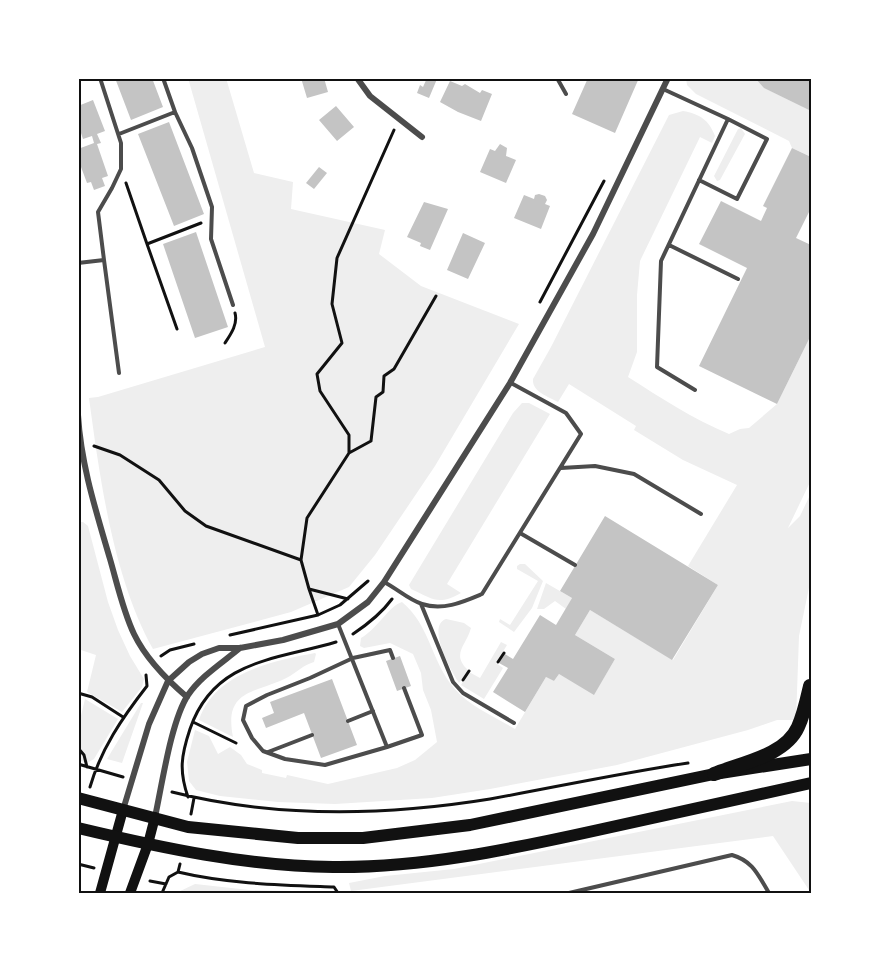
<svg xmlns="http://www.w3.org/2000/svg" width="889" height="971" viewBox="0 0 889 971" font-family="Georgia,serif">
  <rect width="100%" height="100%" fill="#fff"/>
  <path fill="#eee" d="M188,78h38l28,95 39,9 -2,27 94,21 -6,24 42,32 98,38 -84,142 -60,89 -26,32 -58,25 -138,37c-40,-72 -53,-170 -64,-251l9,-1 167,-50z
    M686,78h69l10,10 46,23v46l-19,-9 -3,-7 -93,-47 -9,-9z
    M683,111c17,3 26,9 32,25l-3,7 -12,-6 -60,124 -3,34v57l-9,25c33,21 65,42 101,57l11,-5 9,-1 28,-24 34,-69v145l-23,48 12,-12 11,-23v85l-12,58 -3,84h-19l-29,10 -131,35 -127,24 -58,9 -97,6 -57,-2 -58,-6 -24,-6 -7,-9 -2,-19 8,-32 14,6 9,18 12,-7 11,8 6,9 15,6v3l24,5 1,-3 41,9 69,-16 18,-8 22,-18 -6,-32 -8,-20 -2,-17 -8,-19 -23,-11 -26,5 -4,-2 1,-8c16,-9 28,-32 41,-36 28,23 29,59 52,86 15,18 41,29 61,41l31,-52 8,4 5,-7 35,20 21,-35 -40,-24 15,-25 83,50 45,-75 -30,-19 49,-81 -54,-25 -49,-30 2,-4 -67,-42 -11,18c-10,-6 -26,-10 -25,-23l18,-32 118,-232z
    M741,128l4,6 -25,46 -3,1 -3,-5 24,-47z
    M522,403h7l21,11 -103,170 14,9c-23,13 -28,6 -50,-4l-2,-4 104,-172z
    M78,522h5l5,4 20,76 10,28 12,26 14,23 -2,8 -20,25 -35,-20 9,-37 -15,-5 -3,-52z
    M520,564h5l18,17 -11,27 -18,24 -15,-10 1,-3 10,6 28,-44 -21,-12v-3z
    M546,583l26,15 -6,11 -11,-8 -11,8h-7z
    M446,619l18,4 7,5c-5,18 -20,26 -3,42l-9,13c-8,-12 -33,-57 -13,-64z
    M501,642l6,3 -11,18 7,5 -19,31 -23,-14 8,-13 11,6z
    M315,653l1,1 -2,8c-12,4 -14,8 -24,14 -32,18 -67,11 -57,61l-34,-17c16,-47 73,-59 116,-67z
    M85,699l33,20 -24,40 -7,4 -9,-3v-32z
    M141,703h2l-21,60 -15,-4z
    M792,801l19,2v90l-38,-57 -422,55 -2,-8 36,-7 69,-7z
    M195,884l54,6 84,2 -157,1z"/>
  <path fill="#c4c4c4" d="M115,78h37l11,29 -32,13z
    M301,78h23l4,14 -21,6z
    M427,78l10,1 -8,19 -12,-5 3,-8 3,2z
    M588,78h51l-24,55 -43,-19z
    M755,78h56v33l-47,-23z
    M450,81l12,5 3,-2 15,9 2,-3 10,4 -11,27 -23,-9 -18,-10z
    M93,100l12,31 -8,3 4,9 -4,1 11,32 -6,2 3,8 -11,4 -3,-8 -4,1 -9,-24v-10l16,-6 -2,-7 -9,3 -5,-15v-18z
    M336,106l18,21 -17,14 -18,-21z
    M169,122l35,92 -30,12 -36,-92z
    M500,144l7,4 -1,8 10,4 -10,23 -26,-11 10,-23 5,2z
    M792,148l19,9v51l-15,30 15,7v90l-34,69 -78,-38 48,-98 -48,-24 22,-43 40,20 6,-13 -4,-2z
    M319,167l8,6 -13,16 -8,-6z
    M539,194l6,2 2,4 -2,4 5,2 -9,23 -27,-11 10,-23 10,4 1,-4z
    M424,202l24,7 -18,41 -10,-4 1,-3 -14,-6z
    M196,232l32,95 -33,11 -32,-94z
    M463,233l22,10 -17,36 -21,-9z
    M605,516l113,69 -46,75 -82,-50 -15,25 40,24 -21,36 -35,-21 -5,7 -8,-4 -21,35 -32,-20 15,-24 -9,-5 6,-9 8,5 27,-44 16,10 16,-27 -12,-7z
    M400,656l11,30 -14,5 -11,-30z
    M332,679l25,66 -36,13 -17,-45 -38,15 -4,-10 12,-5 -4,-11z"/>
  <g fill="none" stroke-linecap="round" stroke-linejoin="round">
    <path stroke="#111" stroke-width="3" d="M126,183l21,61 54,-21
      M147,244l30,85
      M540,302l64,-121
      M225,343c6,-9 13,-19 10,-30
      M94,446l26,9 39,25 26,31 21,15 95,34
      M349,453l22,-12 5,-44 7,-5 1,-16 10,-7 42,-73
      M309,589l9,26
      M348,599l-39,-10 -8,-29 6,-42 42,-65v-18l-29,-44 -3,-17 25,-31 -10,-39 5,-46 57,-128
      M353,634c15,-10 28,-20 39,-35
      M230,635l88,-20 22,-10 28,-24
      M161,656l9,-6 24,-6
      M498,662l6,-9
      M463,680l6,-9
      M78,693l14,4 31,20
      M193,722l43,21
      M78,748l6,7 3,12
      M78,764l45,13
      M90,787c11,-38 32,-69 57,-101l-1,-11
      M172,792c103,26 213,24 318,7 66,-12 131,-26 198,-36
      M188,797c-9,-26 -7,-41 2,-68 24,-70 86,-69 146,-87
      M191,814l3,-16
      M78,864l16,4
      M178,872c50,12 104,13 156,15l4,6
      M150,881l16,3
      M162,893l7,-16 9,-5 2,-8"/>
    <path stroke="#4c4c4c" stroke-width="4" d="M100,78l21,65v26l-9,19 -14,24 6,48
      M557,78l9,16
      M663,89l65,30 -67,142 -4,106 38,23
      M175,112l17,36 20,59 -1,32 22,66
      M119,134l56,-22 -12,-34
      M699,180l38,19 30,-60 -39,-20
      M669,245l69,34
      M78,263l26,-3 15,113
      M561,468l34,-2 39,8 67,40
      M520,533l55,32
      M384,582c12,6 25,18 38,22 21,7 41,-2 60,-10l99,-160 -15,-21 -55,-30
      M421,604l32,78 10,11 51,30
      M338,624l49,123 -62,18 -40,-6 -22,-8 -11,-13 -9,-18 3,-14 21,-11 43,-17 43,-20 37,-8 3,8
      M348,721l25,-10
      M387,747l35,-12 -18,-47
      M268,752l44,-17
      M569,893l163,-38c21,6 26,20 37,38"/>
    <path stroke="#4c4c4c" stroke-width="6" d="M357,78l13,18 52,41
      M78,415c3,50 18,96 32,144 7,24 13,52 24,75 12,25 32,45 53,63
      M123,810l26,-86 19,-43 21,-19 13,-8 17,-6h21l43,-8 55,-16 30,-22 16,-20 126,-199 83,-149 75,-156
      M155,817c7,-32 16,-96 33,-122 13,-19 34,-32 52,-47"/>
    <path stroke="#111" stroke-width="10" d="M100,893l23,-83
      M130,893l18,-49 7,-27"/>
    <path stroke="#111" stroke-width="12" d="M78,798l110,29 110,11h65l107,-13 244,-51 97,-15
      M78,828c84,20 168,38 255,39 89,1 179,-18 265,-37 71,-15 142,-31 213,-47"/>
    <path stroke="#111" stroke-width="14" d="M714,774c27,-11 71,-18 84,-47 6,-13 9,-28 12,-41"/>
  </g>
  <rect width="889" height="971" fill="none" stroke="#ffffff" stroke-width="159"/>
  <rect x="80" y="80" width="730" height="812" fill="none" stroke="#111" stroke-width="2"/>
</svg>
